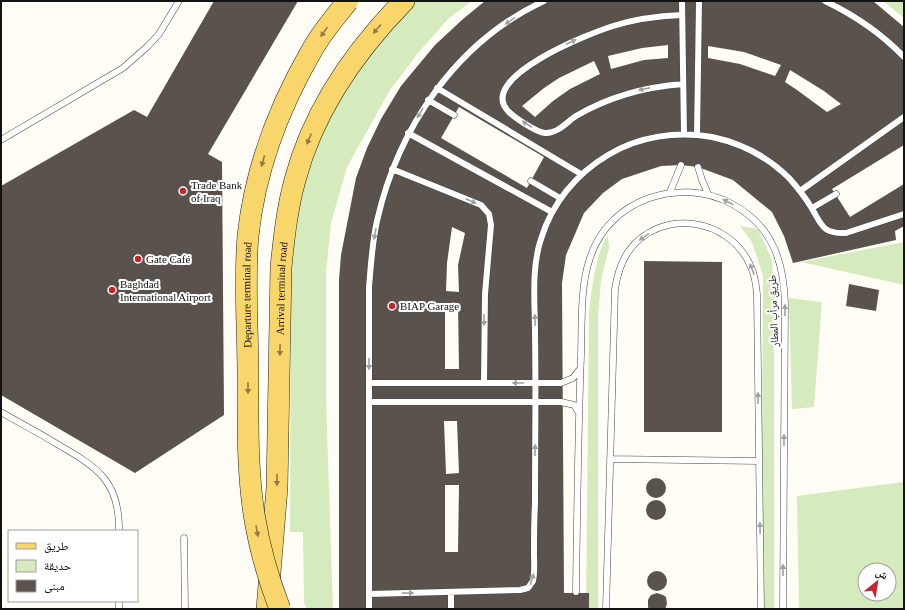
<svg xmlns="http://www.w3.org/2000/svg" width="905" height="610" viewBox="0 0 905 610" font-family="'Times New Roman','Noto Naskh Arabic',serif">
  <rect width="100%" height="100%" fill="#fffdf5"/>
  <path fill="#d5ebbd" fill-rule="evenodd" d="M412,1h60l-23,17 -31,35 -28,37 -43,77 -16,56 -5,49v126l7,211h-26l-3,-6 -1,-71h-13l1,-270 5,-56 16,-56 39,-74z
    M883,1h21v17z
    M740,226l18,3 14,31 2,35v314h-13l2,-333 -11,-34z
    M608,235l1,13 -8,32 -3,35v294h-12l3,-298c4,-26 5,-53 19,-76z
    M904,242v43l-103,-23z
    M789,298l33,4 -8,105 -22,2z
    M904,333v276h-105l-2,-113 106,-14zM865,570h24v24h-24z"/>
  <path fill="#5a524d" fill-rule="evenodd" d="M214,1h84l-90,153 14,8 2,253 -89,58 -134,-78v-209l133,-76 13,7z
    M485,1h388l31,26v118l-72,44 18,28 54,-33v42l-9,5 1,9 -103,23 -9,-27 -12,-24 -39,-32 -35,-13 -17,-2 -20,1 -39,13 -19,14 -19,20 -18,42 -4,28 2,310h25v16h-250v-329l2,-25 15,-77 11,-30 14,-29 20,-33 34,-41 28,-26zM668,45v13l-24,2 -33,9 -3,-13 34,-8zM708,46l36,6 37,13 -6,11 -35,-12 -32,-6zM594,61l6,13 -30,15 -17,12 -18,16 -13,-11 22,-18 15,-10zM790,70l34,21 17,13 -14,8 -30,-22 -12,-8zM459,107l85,50 -17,31 -86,-50zM452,227l13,6 -7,32 1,27 -13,-1 1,-28zM445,303h13l1,66h-14zM444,421h13l2,52 -13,1zM445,485h14l-1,67h-13z
    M644,261l78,1v170h-78z
    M849,284l30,6 -3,21 -30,-5z
    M646 488a10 10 0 1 1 20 0a10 10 0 1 1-20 0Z
    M646 510a10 10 0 1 1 20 0a10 10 0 1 1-20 0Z
    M647 581a10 10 0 1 1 20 0a10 10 0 1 1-20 0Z
    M657,593l6,2 3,2 1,7 -2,5h-16l-1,-2v-7l1,-2 2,-3z"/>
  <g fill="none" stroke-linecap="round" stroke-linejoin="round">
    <g stroke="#444" stroke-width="7">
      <path id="service" d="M682,1l2,133
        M825,1c29,14 57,33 79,56
        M682,15c-24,1 -47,4 -69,11 -22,7 -139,52 -104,86 6,6 27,20 36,21 12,1 22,-11 31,-17 34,-20 68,-29 107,-32
        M437,88l144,86
        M428,100l26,15
        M408,133l144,79
        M697,135l2,-134
        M1,140l122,-72 25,-22 11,-12 20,-33
        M698,167l4,13 6,14
        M392,169l89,36 8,9 2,11 -6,69 -1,88
        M531,181l29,17
        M800,191l104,-74
        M670,192l11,-27
        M812,208l24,-14
        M369,383h192l12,-5 7,-9
        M370,402h191l13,3 5,8
        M1,412c19,11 38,21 56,32 40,23 63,37 62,87
        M610,459l149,2
        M184,538l1,71
        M576,592c1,-79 2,-158 5,-237 1,-30 -1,-69 9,-97 19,-59 89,-82 142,-54 41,22 52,58 53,101l-2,304
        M369,594l151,-4 8,-2 5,-7c2,-9 1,-20 1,-29 0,-16 0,-32 1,-48 0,-57 1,-113 0,-170 0,-31 -4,-65 6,-95 11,-36 35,-65 67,-84 31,-19 69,-24 104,-18 28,6 56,20 77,41 8,9 16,19 22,29 11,18 11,27 35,26l58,-19
        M119,609v-8
        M369,609v-322c2,-22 3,-44 8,-66 21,-93 79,-179 167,-220
        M451,609v-17
        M606,609l9,-320c2,-13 5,-25 13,-37 32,-45 102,-35 123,15 4,8 5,17 6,27l4,315"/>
    </g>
    <g stroke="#222" stroke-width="22">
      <g id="primary">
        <path id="s1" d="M267,609l10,-121 4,-221c3,-29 6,-58 14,-87 18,-68 60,-129 109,-179"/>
      </g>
    </g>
    <use href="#service" stroke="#fff" stroke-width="6"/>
    <use href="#primary" stroke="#f9d66b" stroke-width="21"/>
    <g stroke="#222" stroke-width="22" stroke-linecap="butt">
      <g id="primary-bridge">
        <path id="s2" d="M280,609c-12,-31 -21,-63 -26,-95 -7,-46 -6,-92 -6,-138 0,-45 -4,-95 0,-140 7,-67 31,-129 64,-186 10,-18 23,-33 36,-49"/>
      </g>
    </g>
    <use href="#primary-bridge" stroke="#f9d66b" stroke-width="21"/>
  </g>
  <defs><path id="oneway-solid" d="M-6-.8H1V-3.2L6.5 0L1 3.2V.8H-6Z"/></defs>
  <g fill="#a0a0a0">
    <use href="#oneway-solid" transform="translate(510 21) rotate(146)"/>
    <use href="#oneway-solid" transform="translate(571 42) rotate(-25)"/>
    <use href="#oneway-solid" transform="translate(644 89) rotate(169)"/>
    <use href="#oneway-solid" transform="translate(420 113) rotate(122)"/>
    <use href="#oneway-solid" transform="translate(527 124) rotate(-147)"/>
    <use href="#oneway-solid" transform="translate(471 201) rotate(23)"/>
    <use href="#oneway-solid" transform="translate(728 202) rotate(-153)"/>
    <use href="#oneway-solid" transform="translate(375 234) rotate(100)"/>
    <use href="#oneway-solid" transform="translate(644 237) rotate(145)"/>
    <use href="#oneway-solid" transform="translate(752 269) rotate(-111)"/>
    <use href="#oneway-solid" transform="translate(785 310) rotate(-90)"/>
    <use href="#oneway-solid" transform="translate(484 320) rotate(90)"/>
    <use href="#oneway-solid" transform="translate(535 320) rotate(-91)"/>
    <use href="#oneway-solid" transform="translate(369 364) rotate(90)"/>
    <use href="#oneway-solid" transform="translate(518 383) rotate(-180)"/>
    <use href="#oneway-solid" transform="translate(758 398) rotate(-91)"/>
    <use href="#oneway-solid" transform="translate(784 440) rotate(-90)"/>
    <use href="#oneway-solid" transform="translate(535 450) rotate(-89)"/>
    <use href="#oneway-solid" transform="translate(760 528) rotate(-91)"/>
    <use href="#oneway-solid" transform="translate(783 570) rotate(-90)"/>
    <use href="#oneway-solid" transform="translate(532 579) rotate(-74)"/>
    <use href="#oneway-solid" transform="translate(408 593) rotate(-1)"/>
  </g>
  <g fill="#917d42">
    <use href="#oneway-solid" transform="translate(377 29) rotate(131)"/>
    <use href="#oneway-solid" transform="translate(324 32) rotate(125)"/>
    <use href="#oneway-solid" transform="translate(309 139) rotate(113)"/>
    <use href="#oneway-solid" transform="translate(263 161) rotate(105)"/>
    <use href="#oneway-solid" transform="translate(280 350) rotate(91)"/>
    <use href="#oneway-solid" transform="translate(248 388) rotate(90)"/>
    <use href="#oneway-solid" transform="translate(277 480) rotate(91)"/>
    <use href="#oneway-solid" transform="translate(257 531) rotate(80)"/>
  </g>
  <g fill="#c4262e" stroke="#fff" stroke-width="1.5">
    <circle cx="183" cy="191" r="4"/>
    <circle cx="138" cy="259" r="4"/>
    <circle cx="112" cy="290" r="4"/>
    <circle cx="392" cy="306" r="4"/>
  </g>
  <g text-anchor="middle" stroke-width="4" stroke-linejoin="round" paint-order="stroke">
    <g font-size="11" fill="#111" stroke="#fff" text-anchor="start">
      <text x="191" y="189">Trade Bank<tspan x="191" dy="13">of Iraq</tspan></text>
      <text x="146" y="263">Gate Café</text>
      <text x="120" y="288">Baghdad<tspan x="120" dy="13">International Airport</tspan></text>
      <text x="400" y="310">BIAP Garage</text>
    </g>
    <g font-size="11" fill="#111" stroke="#fff">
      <text dy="4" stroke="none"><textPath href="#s1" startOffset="321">Arrival terminal road</textPath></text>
      <text dy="4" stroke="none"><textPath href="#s2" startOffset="318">Departure terminal road</textPath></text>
      <text transform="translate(773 311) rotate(-92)" y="4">طريق مرأب المطار</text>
    </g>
  </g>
  <rect width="905" height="610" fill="none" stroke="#111111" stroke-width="4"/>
  <rect x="8" y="530" width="130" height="72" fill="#ffffff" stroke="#a0a0a0"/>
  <rect x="16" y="543" width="20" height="6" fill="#f9d66b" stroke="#a0a0a0"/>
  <text x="44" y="550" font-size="12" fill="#111111">طريق</text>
  <rect x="16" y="560" width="20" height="12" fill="#d5ebbd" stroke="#a0a0a0"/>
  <text x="44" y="570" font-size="12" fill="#111111">حديقة</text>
  <rect x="16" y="580" width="20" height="12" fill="#5a524d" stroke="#a0a0a0"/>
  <text x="44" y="590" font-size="12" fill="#111111">مبنى</text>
  <g transform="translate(877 582) rotate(30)"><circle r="19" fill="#ffffff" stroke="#a0a0a0"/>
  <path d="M0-3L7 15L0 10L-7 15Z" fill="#c4262e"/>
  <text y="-6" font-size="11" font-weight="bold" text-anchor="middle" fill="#111111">ش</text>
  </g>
</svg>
